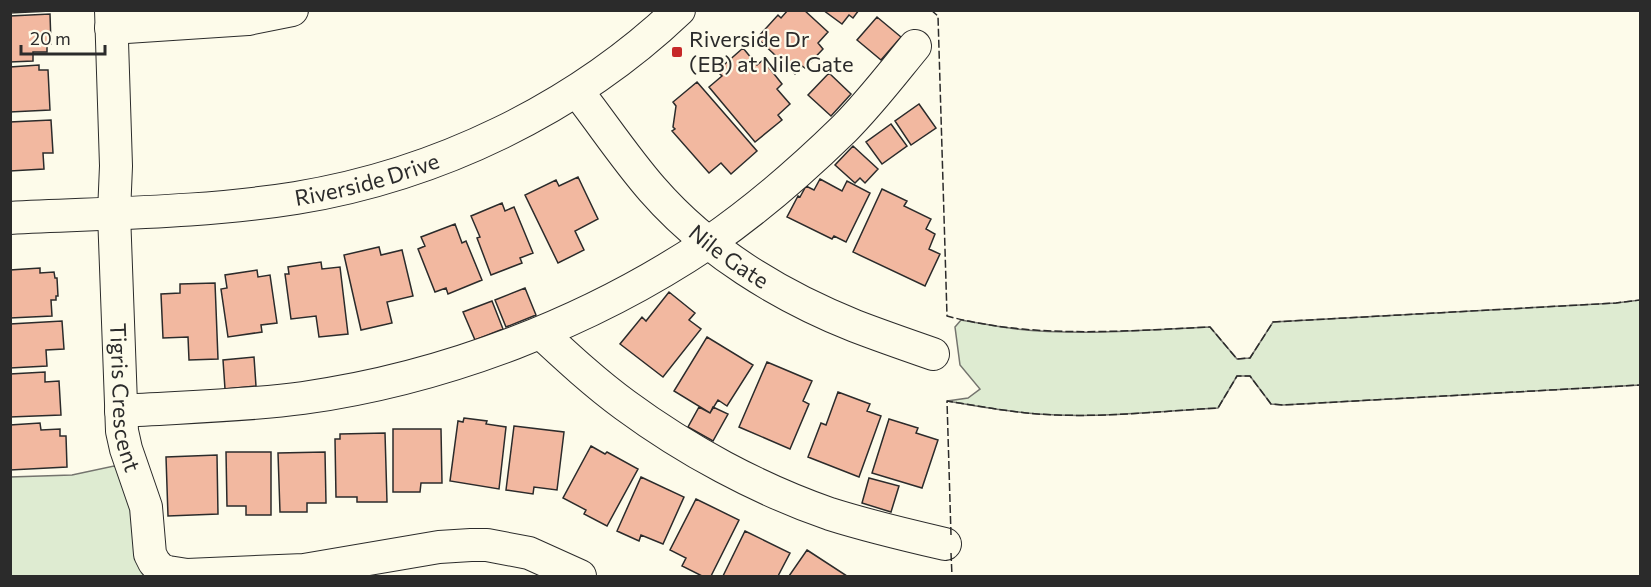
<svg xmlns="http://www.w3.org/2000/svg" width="1651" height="587" viewBox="0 0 1651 587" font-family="Commissioner,sans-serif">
  <rect width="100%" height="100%" fill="#fdfbea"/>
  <path fill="#deebd1" stroke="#74746e" stroke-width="1.5" d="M1640,300v85l-357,20 -12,-1 -21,-28h-13l-19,32c-53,3 -107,9 -161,7 -37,-1 -73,-8 -110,-14l21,-3 12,-9 -20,-24 -5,-38 6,-7c19,3 37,7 55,9 65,7 130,1 194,-2l27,32 13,-1 23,-36 343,-19z
    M114,466l10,5 22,105h-135l-1,-99 62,-2z"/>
  <path fill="#f2b8a0" stroke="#2b2b2b" stroke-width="1.5" d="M10,10h40v1l-40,2z
    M788,10h16l24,22 -10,11 5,6 -18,19 -3,-2 -7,8 -38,-36 21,-23 3,3z
    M823,10h36l-6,8 -4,-3 -7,9z
    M50,14l1,30 -4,1v7h-14v9l-23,1v-46z
    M877,17l24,20 -20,23 -24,-20z
    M743,48l14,17 6,-5 19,24 -5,5 13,15 -12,11 4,5 -27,22 -46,-55 13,-11 -5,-5z
    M39,65v5h9l2,40 -40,2v-45z
    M829,73l22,21 -20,22 -23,-21z
    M697,82l60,69 -26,23 -10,-11 -12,10 -37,-42 3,-2 -2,-2 3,-21 -3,-4z
    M919,104l17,24 -25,17 -16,-24z
    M51,120l2,33h-10l1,16 -34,2v-49z
    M891,124l16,22 -25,18 -16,-22z
    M853,146l25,23 -13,14 -5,-5 -5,5 -20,-18z
    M578,177l20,42 -23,12 9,19 -26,13 -33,-68 31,-15 3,6z
    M820,179l22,12 5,-10 23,12 -24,49 -12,-6 -2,3 -45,-22 11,-21 2,1 6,-11 8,4z
    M882,189l25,12 -3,5 27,13 -5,10 9,5 -6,15 11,5 -15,32 -72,-34z
    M502,203l3,8 9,-4 19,46 -13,5 2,5 -31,12 -14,-37 3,-1 -9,-21z
    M455,224l7,19 4,-2 16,39 -34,14 -2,-6 -11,4 -17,-43 7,-3 -4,-9z
    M379,247l2,8 21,-5 11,46 -26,6 5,21 -31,7 -17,-75z
    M321,262l1,7 18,-2 8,67 -29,3 -3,-21 -25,3 -6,-45h4l-1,-7z
    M40,268v5l14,-1 1,6h2l1,18h-2v4h-5l1,16 -42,2v-48z
    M257,270l1,7 12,-2 7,48 -16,2 1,7 -34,5 -7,-48 6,-1 -2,-13z
    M215,283l3,76 -29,1 -1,-23 -25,1 -2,-44 19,-1v-9z
    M525,288l11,27 -30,12 -11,-27z
    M669,292l26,21 -6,7 12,9 -38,48 -43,-33 22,-27 4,4z
    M492,301l11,28 -28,11 -12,-28z
    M62,321l2,28 -18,1 1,16 -37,2v-44z
    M707,337l46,28 -26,41 -9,-6 -8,13 -36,-22z
    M254,357l2,29 -31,3 -2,-29z
    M767,362l45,19 -9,20 6,3 -19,45 -51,-22z
    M45,372v10l14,-1 2,34 -51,2v-43z
    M838,392l32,12 -3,7 14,5 -22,61 -51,-20 13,-34 5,2z
    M699,407l11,6 3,-6 15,7 -15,27 -25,-14z
    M464,418l23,3 -1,3 20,3 -7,62 -49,-8 8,-60 5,1z
    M889,419l29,9 -2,5 22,7 -16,48 -50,-15z
    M40,423l1,7 19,-1v7h6l1,31 -57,3v-45z
    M514,426l50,6 -7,58 -23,-3 -1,7 -27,-4z
    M393,429h48l1,54h-21l-1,9h-27z
    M385,433l2,69h-30v-5h-21l-1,-58h5v-5z
    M591,446l14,8 2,-2 31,17 -31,57 -23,-12 2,-4 -23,-12z
    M226,452h45v63h-25v-9h-19z
    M325,452l1,51h-19v9h-27l-2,-59z
    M217,455l1,59 -50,2 -2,-59z
    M641,477l43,20 -21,47 -22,-9 -2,6 -22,-10z
    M869,478l30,8 -8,26 -29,-9z
    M696,499l43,21 -28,56h-9l-20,-10 4,-8 -16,-8z
    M745,531l45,22 -12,23h-55z
    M807,550l40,26h-58z"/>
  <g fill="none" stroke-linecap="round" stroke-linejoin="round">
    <g stroke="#2b2b2b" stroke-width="34">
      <g id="minor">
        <path id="s1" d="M111,10l5,156 -2,47 8,218 4,18 20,58 4,47 4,8 7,8 7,2 19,3 117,-5 135,-23 32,-2h16l42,8 51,23"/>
        <path d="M111,28l137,-9 44,-9"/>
        <path id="s2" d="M577,91c25,32 48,67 75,98 54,62 128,107 203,137 26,10 52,19 78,28"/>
        <path id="s3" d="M10,218c95,-5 192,-5 286,-20 141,-23 279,-89 383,-188"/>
        <path d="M541,333c27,25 54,50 84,72 61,45 133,84 205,109 38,12 76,21 115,30"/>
        <path d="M121,411c61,-4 122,-5 182,-13 142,-20 286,-75 405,-155 48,-33 94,-73 136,-114 26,-26 48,-55 71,-83"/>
      </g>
    </g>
    <use href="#minor" stroke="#fdfbea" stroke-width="32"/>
    <path stroke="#2b2b2b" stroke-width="1.5" stroke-dasharray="8 3" stroke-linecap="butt" d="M931,10l7,6 9,300c86,23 175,15 263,11l27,32 13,-1 23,-36 343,-19 24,-3
      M951,535l-4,-134c37,6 73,13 110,14 54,2 108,-4 161,-7l19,-32h13l21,28 12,1 357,-20
      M951,553l1,23"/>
  </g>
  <rect fill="#c62828" stroke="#fdfbea" stroke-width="2" x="671" y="46" width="12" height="12" rx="3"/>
  <g text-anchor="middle" stroke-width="4.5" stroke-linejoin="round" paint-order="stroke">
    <g font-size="22" fill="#2b2b2b" stroke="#fdfbea" text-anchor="start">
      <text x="689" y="47">Riverside Dr<tspan x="689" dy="25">(EB) at Nile Gate</tspan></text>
    </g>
    <g font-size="22" fill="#2b2b2b" stroke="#fdfbea">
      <text dy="8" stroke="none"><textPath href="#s3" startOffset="360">Riverside Drive</textPath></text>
      <text dy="8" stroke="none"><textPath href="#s2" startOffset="226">Nile Gate</textPath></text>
      <text dy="8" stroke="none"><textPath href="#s1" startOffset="388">Tigris Crescent</textPath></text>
    </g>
  </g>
  <rect width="1651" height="587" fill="none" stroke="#2b2b2b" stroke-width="24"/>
  <path d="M21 45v9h84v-9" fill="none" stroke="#2b2b2b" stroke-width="3"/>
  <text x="30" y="45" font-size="18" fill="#2b2b2b" stroke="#fdfbea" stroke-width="4.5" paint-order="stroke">20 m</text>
</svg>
